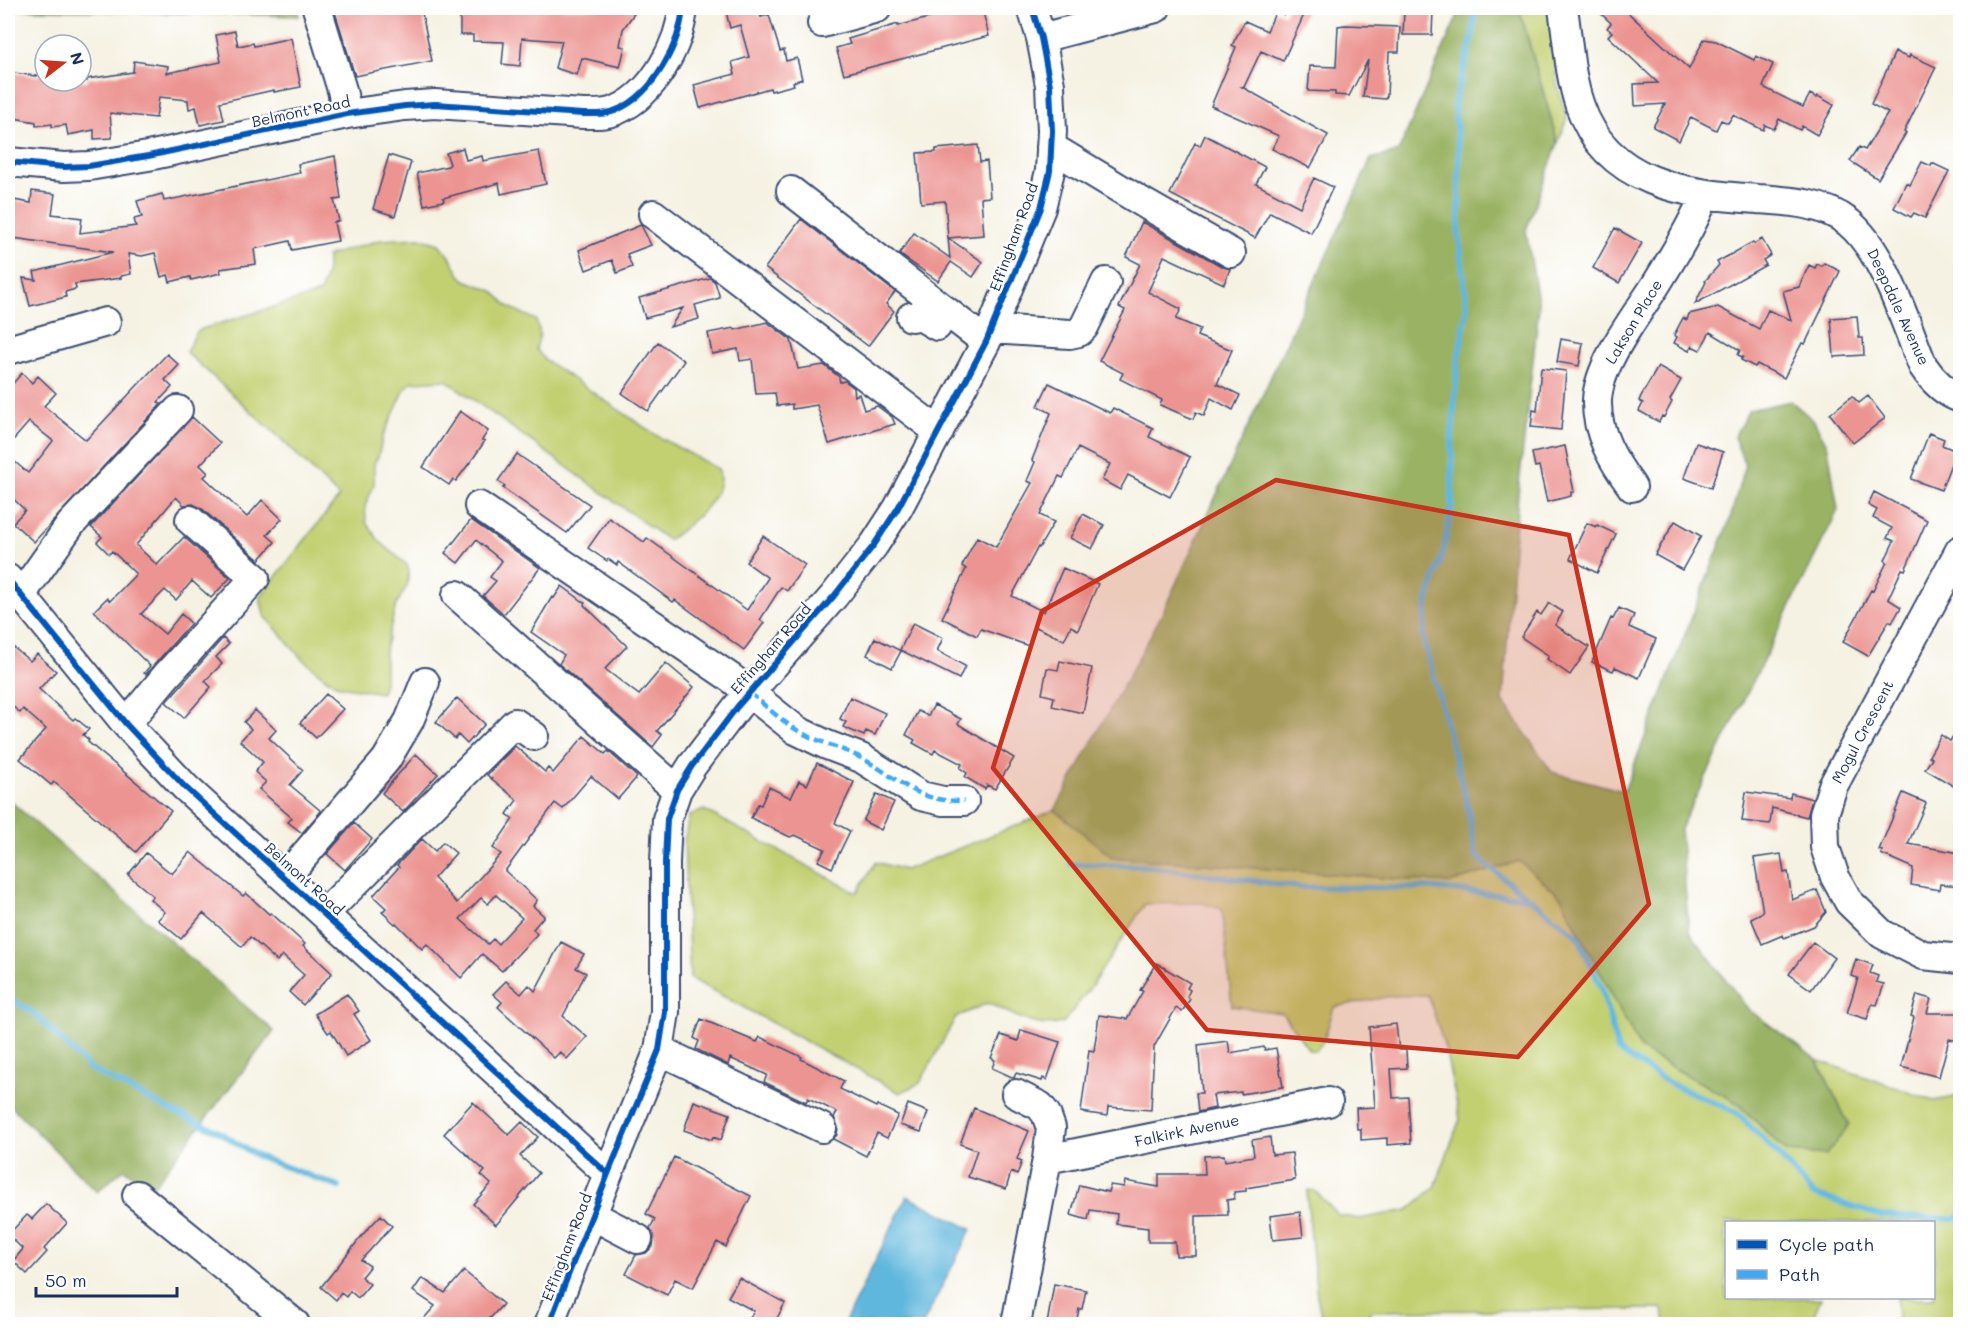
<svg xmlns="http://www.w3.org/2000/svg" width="1968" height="1332" viewBox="0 0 1968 1332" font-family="Mali,sans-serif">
  <rect width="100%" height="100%" fill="#fff"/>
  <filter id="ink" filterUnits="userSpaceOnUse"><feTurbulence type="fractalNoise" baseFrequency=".0167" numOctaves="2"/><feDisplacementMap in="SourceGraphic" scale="12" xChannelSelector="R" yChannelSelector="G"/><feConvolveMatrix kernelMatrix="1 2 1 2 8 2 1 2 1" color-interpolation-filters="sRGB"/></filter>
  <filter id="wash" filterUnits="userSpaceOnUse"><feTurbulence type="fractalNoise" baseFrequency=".008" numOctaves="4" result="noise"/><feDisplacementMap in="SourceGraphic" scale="24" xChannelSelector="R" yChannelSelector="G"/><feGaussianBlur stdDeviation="1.35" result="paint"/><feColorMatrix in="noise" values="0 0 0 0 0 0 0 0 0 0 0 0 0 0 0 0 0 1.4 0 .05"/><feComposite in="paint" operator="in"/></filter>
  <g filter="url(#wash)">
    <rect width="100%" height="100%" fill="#f5f2e3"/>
    <path fill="#c3d072" stroke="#6f8068" stroke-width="1.5" d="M1519,8h30l8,76 10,34 -9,25z
      M419,238l20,6 10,11 11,20 5,5 28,11 16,16 27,13 4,14 -4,15 9,11 114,77 59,32c12,25 -31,58 -50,71l-222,-160 -34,2 -6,5 -23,49 -5,21 -4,6v22l-9,21 1,16 13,19 28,24 2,7 -2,14 -11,19 -11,45v29l-4,14 -41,-7 -13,-7 -25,-20 -38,-44 -4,-18 79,-100 -59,-59 -94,-86 10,-19 6,-4 118,-36 7,-22v-15l53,-16z
      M704,810l153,83 19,-31 29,8 150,-60 57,47 338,26 69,-22 42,36 80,153 95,52 51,50 62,-27 -32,-65 117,41 26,-5v228h-62l-1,-26h37v-76h-208v76h95l-11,26h-145l-2,-15 -292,2 1,13h-49l-6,-28 -10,-99 1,-7 7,1 23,24 21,4 49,-9 27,-23 25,-68 -15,-71 -17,-53 -36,1 -58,11 -10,33 -8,11 -7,-1 -27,-37 -50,-7 -10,-97 -20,-6 -57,1 -55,84 -26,34c-26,10 -53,-9 -76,-19l-32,14 -36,66 -20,10 -210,-115 -6,-136 5,-26z"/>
    <path fill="#9ab264" stroke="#5a7061" stroke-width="1.5" d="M8,8h289l2,8 -291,-7z
      M1461,8h58l39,135 -32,87 13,77 -21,187 -15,207 49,71 72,19 106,-272 15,-54 -11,-28 15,-27 42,-9 23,20 14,26 10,63 -158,319 9,102 59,78 69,51 32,65 -23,30 -39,-3 -51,-50 -95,-52 -80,-153 -42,-36 -69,22 -338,-26 -57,-47 106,-194 210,-457 27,-7z
      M8,799l266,232 -123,158 -27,-20 -27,23 -89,-89z"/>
    <path fill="#60b7dd" stroke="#3e739e" stroke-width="1.5" d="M907,1196l64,33 -48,95h-79z"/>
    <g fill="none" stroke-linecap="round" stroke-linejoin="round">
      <path stroke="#60b7dd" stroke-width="6" d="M1475,8l-2,27 -19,69 5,51v82l8,71 -10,58 -5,71v67l-8,45 -16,51 -5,37 44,166 9,54 101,78 25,54 16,62 53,33 65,28 40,40 37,42 68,22 72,3 7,-3
        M1071,864l72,2 155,21 131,1 102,10
        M8,997l26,16 56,56 82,42 45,20 40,25 82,31"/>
    </g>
    <g id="blocks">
      <path fill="#ec9492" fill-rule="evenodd" d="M340,8h81l11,53 -77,15 -20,-64 5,-1z
        M460,8h178l-15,21 -3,17 5,1 -5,20 -38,-9 -5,17 -22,-7 7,-27 -40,-3 -2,28 -18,-2 2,-22 -31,-1v-6h-13z
        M725,8h29l1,4 4,-1 2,6 8,-2 11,36 4,-1 2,11 11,-3 5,21 -9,3 1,3 -23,6 -1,-3 -70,20 -6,-23 41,-11 -3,-12 17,-5 -9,-32 -10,3z
        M967,8h15l7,28 -145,38 -8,-26 14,-4 -2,-5 50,-15v2z
        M1287,8h20l-24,53 -22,-10 -17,36h-2l86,48 -18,33 -38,-19 7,-13 -68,-30 25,-59 -4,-2 13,-24 22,10 9,-20 8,4z
        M1595,8h28l66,61 15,-30 12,2 38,19 2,-4 17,8 -10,23 40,20 7,-13 7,4 1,-2 16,9 -17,30 -15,-9 -2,4 -21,-11 -5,10 -9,-4 -2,5 -30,-15 -5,8 -7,-3 -5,10 -25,-13 -12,24 -26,-14 12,-23 -30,2 -1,-22 24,-1 -50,-47 4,-4 -5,-4 4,-5z
        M1404,10l29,1 -1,24h-29z
        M1345,25l55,2 -1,25h-10l-2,44 -2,3 -22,-2 5,-37 -19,36 -14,-1v-3l-27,-1 2,-25 26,1 2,-41z
        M235,31l3,15 15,-3 1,3 37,-8 10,49 -27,5v-2l-54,12 4,18 -24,5 -4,-18 -7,2 -1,-9 -29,-3 -3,21 -46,-5 2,25 -18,1v-9l-26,5 -2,-10 -14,2v-3l-16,2v-4l-28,-5v-45l27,4 10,-2v7h42v-2l46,-7 1,-11 34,5 -1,7 54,-11 -5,-27z
        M1895,52l14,6 1,-3 26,12 -32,65 2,1 -28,46 -28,-18 9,-14 6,3 23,-37 -17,-9z
        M1205,135l60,32 -9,17 44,23 14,-29 19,9 -22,46 -41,-21 -15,26 -85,-44 25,-51 5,3z
        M978,145l2,17 7,-1 3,36 -9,1 3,37 -36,3 -3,-37 -24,2 -4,-50 19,-1v-3z
        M463,148l3,12 16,-4 1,5 56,-10 7,33 -45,10 -2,-11 -56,15 1,3 -20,4 -7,-32 31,-7 2,-2 -4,-11z
        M389,155l22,7 -16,54 -22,-7z
        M335,156l6,43 -7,1 5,21 -5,1 4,19 -46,9 -2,-9 -36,8 2,15 -36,5 1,4 -30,7 -1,-3 -20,5 -2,-7 -7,2 -6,-24 -13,3 -14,-2 3,20 -10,2v2l-46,6 1,5 -11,3 1,5 -36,9 -7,-28 13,2 -2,-8 79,-20 -100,-14 -5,-21v-18l23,4 1,-12 23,3 -3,20 30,4 -2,15 56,-7 -2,-7 8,-2 -5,-16 25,-7 2,7 136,-28 -2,-9z
        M1922,162l9,4 1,-3 17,8 -24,47 -11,-5 -3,4 -17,-9 12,-25 4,2z
        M801,219l94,73 -9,12 8,7 -26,35 -103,-78z
        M1142,222l81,45 7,2 -6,15 -60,-28 -16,36 33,17 -5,10 24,10 -3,7 35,14 -15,34 23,11 -7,15 -22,-12 -7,18 -8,-4 -3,7 -33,-14 2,-5 -42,-21 3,-6 -24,-12 26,-51 -6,-3 21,-43 -14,-7z
        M641,225l10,20 -24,9 5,13 -15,6 -5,-13 -26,10 -7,-20z
        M1615,228l27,15 -23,40 -26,-15z
        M914,233l36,25 -2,-20 35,24 -10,15 -22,-15 -13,19 -39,-27z
        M1762,239l9,16 -8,5 3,5 -71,39 11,-22 -1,-1 14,-16 -2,-3 36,-20 1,2z
        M1824,263l16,8 -35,73 -3,-1 -18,35 -27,-14 -2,3 -14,-7 2,-3 -5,-2 2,-5 -30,-18 -10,18 -8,-4 -3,5 -15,-8 3,-6 -3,-2 9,-17 4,2 2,-6 29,-7 41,22 9,-19 23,10 -8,-29 16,-4 10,-22 6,3 2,-4 5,2z
        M710,278l5,4 5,16 -25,7 4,14 -29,8 13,-19 -38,10 -6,-20z
        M1857,316l2,22h4l1,17 -30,2 -3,-39z
        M767,322l24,18 7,29 26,-4 15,12 1,5 5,-1 9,7 1,8 4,-2 5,16 13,-4 15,11 3,7 -66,20 -12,-39 -25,4v-5l-15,2 -2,-13 -19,1 -4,-35 -12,2 -2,-12 -26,5 -4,-21 26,-5 1,2z
        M1561,339l22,4 -4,23 -22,-4z
        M658,342l26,19 -36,50 -26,-18z
        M167,354l12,11 -14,15 7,7 -14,15 3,2 -127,138 -21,-19 12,-13 -17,-16v-38l20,17 25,-32 -24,-19 -21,24v-57l14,-16 10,10 6,-7 18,17 -12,13 42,34z
        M1658,367l23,13 -11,20 2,2 -8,15 -2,-1 -3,6 -20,-11 4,-8 -4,-2 2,-5z
        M1541,368l25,3 -5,59 -30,-3 2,-17 4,1z
        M1049,383l61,30 3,-5 40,20 -4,9 41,20 -20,40 -42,-22 -8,15 -18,-10 8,-16 -32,-16 -15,30 -4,-2 -19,39 14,7 -15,26 -1,-1 -26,49 32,16 19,-44 35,16 -20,46 -7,-4 -7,14 -28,-13 -7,19 -48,-17 -4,7 -35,-18 24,-49 -4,-3 15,-29 19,10 36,-64 -5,-2 8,-19 -3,-2 19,-47 -13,-7z
        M1852,396l7,7 9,-7 17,22 -32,25 -23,-29z
        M460,411l28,20 -6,9 3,1 -11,16 -18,24 -3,-2 -4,6 -26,-18z
        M192,417l28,26 -20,22 8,8 -4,4 43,40 15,-17 20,19 -15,16 8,7 -16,18 -58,-52 -8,-4 -9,1 -8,-8 -40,48 21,20 27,-28 46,41 -19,20 -19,-17 -16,19 -11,-10 -24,24 24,20 16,-20 10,9 -45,51 -2,-1 6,-7 -56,-55 13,-13 3,3 26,-27 -24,-23 -3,3 -12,-12 5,-5 -11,-10z
        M1929,433l15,6 -2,6 14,6 -15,39 -30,-11z
        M1696,443l27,9 -12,36 -27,-10z
        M1565,446l9,46h-3v4l-24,6 -8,-36 -4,1 -3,-14z
        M517,454l73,51 -23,28 -64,-45 2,-2 -7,-5z
        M1874,492l53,28 -22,50 -3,-1 -14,30 13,8 -9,16 -3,-2 -21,35 -25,-14 28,-52 2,1 14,-29 -2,-2 9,-19 -7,-3 5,-10 -19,-10 4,-8 -9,-5z
        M1083,514l21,11 -12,24 -22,-11z
        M609,518l35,24 3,-4 100,72 21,-32 -22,-16 17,-26 42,29 -18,26 -6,-4 -21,33 4,3 -20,27 -69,-50 -2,2 -55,-40 -1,3 -9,-6 -1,2 -19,-13z
        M471,520l69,48 -36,46 -21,-18 13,-15 -6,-4 12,-16 -26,-21 -18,23 -13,-10z
        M1675,521l26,15 -19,34 -27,-15z
        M1587,523l9,4 1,-2 19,9 -19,39 -27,-14z
        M562,586l23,17 -1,2 43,41 -22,23 34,26 27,-32 28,24 -37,44 5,4 -9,12 -94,-83 5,-9 -33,-23 21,-35 2,1z
        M1549,603l14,9 -8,13 34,22 -19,28 -23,-16 2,-3 -28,-19 16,-25 4,3z
        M1619,608l15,7 -5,12 27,12 -17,39 -24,-11 -2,4 -21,-9 19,-44 2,1z
        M913,623l30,15 -6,13 28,15 -6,13 -59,-29z
        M223,638l6,6 -13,13 6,7 -17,17 6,6 -27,31 -18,-16z
        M875,638l26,13 -9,17 -25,-13z
        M8,643l22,18 7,-7 19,17 -17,18 34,31 2,-2 14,11 -6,6 6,5 -1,2 83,69 -35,41 -82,-70 -3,3 -31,-26 26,-30 -23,-20 -3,4 -12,-11z
        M1060,661l32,7 -9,45 -31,-7 2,-9 -12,-3 5,-26 11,2z
        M326,694l17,15 -27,29 -16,-15z
        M850,697l35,16 -10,22 -9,-4 -2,5 -21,-9 3,-5 -6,-3z
        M457,698l28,26 -18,20 -9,-9 -3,4 -19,-17z
        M934,705l27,14 -3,5 56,34 -19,31 -8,-4 -2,4 -20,-12 2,-4 -7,-5 2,-4 -27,-14 -2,4 -20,-11 2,-3 -9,-5 12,-24 10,5z
        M255,710l21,20 -7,8 34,32 -13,15 31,26 -19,22 -14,-11 4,-4 -33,-29 7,-7 -11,-10 8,-10 -23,-21 11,-12 -7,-7z
        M1960,725v65l-35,-21 7,-11 -3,-2 12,-21 9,6z
        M584,736l21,18 3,-3 29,26 -19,22 -27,-23 -28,33 -8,-6 -50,68 32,29 -4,6 11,10 -11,13 4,5 -35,37 -20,-17 -21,24 -34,-34 -5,5 -26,-26 -1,1 -13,-12 4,-4 -13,-12 26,-29 -2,-2 25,-26 13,12 8,-9 13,11 -22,25 23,25 44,-49 -8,-6 20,-29 -6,-5 10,-14 -30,-25 28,-29 30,26 3,-4 5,5zM496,895l26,23 -24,26 -5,-5 -5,5 -28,-25 21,-21 7,6z
        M416,754l22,20 -35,38 -21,-19z
        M817,763l37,19 -19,41 15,8 -18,37 -14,-7 7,-12 -30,-14 -5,2 -39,-19 7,-14 3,1 8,-18 22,11 8,-17 8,4z
        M1746,792l44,6 1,-5 21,6 -5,18 -35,-9 -2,16 -28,-3z
        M1903,793l23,10 -18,41 52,9v33l-20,-2 -1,6 -28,-5 2,-17 -32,-14 1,-3 -3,-1z
        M877,794l17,8 -13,28 -18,-9z
        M354,823l18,16 -27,31 -18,-16z
        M190,852l53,44 3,-3 23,21 2,-1 34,31 -2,2 29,27 -29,32 -14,-13 15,-17 -22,-20 -5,6 -27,-24 -8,10 -39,-34 -22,26 -23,-19 7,-8 -15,-13 3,-3 -25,-21 18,-22 26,21z
        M1781,854l3,19 4,-1 4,28 25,-10 9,22 -12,14 -30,12 -1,-3 -21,9 -11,-26 12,-6 -9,-54z
        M561,942l23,12 -8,14 10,5 -23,43 24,21 -20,22 -7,-7 -6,6 -56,-51 4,-5 -9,-8 13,-13 15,13 8,-9 6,6z
        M1813,942l21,16 -23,32 -22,-16z
        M1856,959l17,6 -3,8 8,3 -2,6 8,2 -7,21 -5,-1 -5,15 -20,-6 11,-35 -7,-2z
        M1156,963l34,20 -3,5 3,2 -3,6 3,3 -8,13 -6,-4 -22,39 -3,63 -43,-3 -1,9 -26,-4 8,-62 5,1 5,-36 28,4 16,-28 -3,-1z
        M347,994l12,17 -5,3 17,26 -25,16 -15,-25 -3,2 -13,-19z
        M1917,995l14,4 -4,14h33v28l-11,-2 -10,38 -38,-10 13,-50 -3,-1z
        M701,1019l56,23 3,-5 42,20 -1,2 43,22 -4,8 36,18 1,-2 21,10 -11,23 -10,-5 -11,23 -33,-17 4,-4 1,-8 -4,-10 3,-5 -29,-14 -2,4 -42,-20 3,-7 -37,-17 -2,7 -32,-16 3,-8 -5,-3z
        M1396,1024l3,26h7l1,18 -16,1 2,29 15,-1 3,46 -24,2v-7l-26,2v-11h-4l-1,-21 19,-1 -6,-80z
        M1021,1030l39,12 -13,38 -4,-2 -1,3 -26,-8 -2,5 -22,-10 3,-8 -4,-2 10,-23 17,6z
        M1228,1041l2,12 34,-6 1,3 11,-2 7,39 -42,7v-2l-28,3 2,13 -17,4 -2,-19h6l-4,-48z
        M694,1101l36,13 -9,26 -8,-3 -1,3 -28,-10z
        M473,1102l36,33 13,-13 16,15 -18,19 19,17 -43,52 -23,-21 18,-20 -10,-9 4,-4 -41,-37z
        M908,1104l20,8 -7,20 -21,-7z
        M974,1108l55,23 -12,28 5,2 -5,14 -6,-3 -5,17 -38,-12 9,-27 -17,-6z
        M1270,1137l2,18 20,-2 3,27 -49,8v3l-12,1v7l-7,1 1,15 -32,1v40h-20l-1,-14h-27v-14l-32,-4 1,-10 -27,-4 -2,10 -17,-5 8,-30 29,7 2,-7 14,2 1,-6 34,6v-13h46l-1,-18 20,-1 1,6 29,-5 -2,-16z
        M674,1157l77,39 -25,51 -9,-5 -24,46 -18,-9 -8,16 -41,-21 10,-19 10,-2 7,-7 1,-8 -4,-10 5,-9 -9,-5z
        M46,1204l21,19 -23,26 3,3 -20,22 -14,-13 10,-12 -15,-14 19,-20 5,4z
        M1300,1212l3,25 -30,3 -3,-24z
        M381,1215l11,11 -31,34 9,6 -9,11 9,7 -12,14 -8,-7 -4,6 -5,-4 -5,7 -15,-13 44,-55z
        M464,1271l39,33 -18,20h-66l16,-18 -22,-15 9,-13 23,15z
        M739,1278l46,25 -11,21h-28l8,-13 -26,-14z
        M1054,1284l32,6 -4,19h-3l-3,15h-29z"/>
    </g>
  </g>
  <g filter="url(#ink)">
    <use href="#blocks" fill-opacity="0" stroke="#3c4c72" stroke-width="1.5"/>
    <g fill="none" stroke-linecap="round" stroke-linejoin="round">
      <g stroke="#3c4c72" stroke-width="32">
        <path id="minor" d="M317,8l25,82 5,24
          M1563,8c5,32 6,67 17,98 27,78 105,88 177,93 31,2 65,3 91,23 36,29 57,101 75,144 10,15 21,26 37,32
          M822,23l55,-15
          M1041,38l115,-30
          M1051,147l96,58 84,48
          M8,162l56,5 25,-1 59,-10 199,-42 58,-8 30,-2 148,10c12,0 25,1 36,-5 35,-16 61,-65 64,-101
          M791,191l195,151
          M653,214l286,218
          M911,317l7,-2 19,11
          M991,329l79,5 9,-2 5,-5 22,-45
          M8,350l98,-28
          M1632,487c-19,-26 -36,-54 -35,-87 2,-38 40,-85 60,-117 18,-29 35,-57 48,-88
          M479,506l252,172 65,52 31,15 34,13 60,38 22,5h21
          M1960,550l-127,236 -9,28 1,33 10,30 14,25 33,32 41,21 37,4
          M8,579l118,145 59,63 423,387
          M21,595l50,-71 107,-114
          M457,595l220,195
          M126,724l40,-48 89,-98 -65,-58
          M285,878l101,-118 23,-39 16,-39
          M324,914l191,-191 19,13
          M659,1050l163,78
          M1047,1159l281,-57
          M137,1195l158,129
          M592,1215l46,24
          M549,1324l59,-150 51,-124 6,-38v-150l2,-43 10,-29 15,-24 45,-59 97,-111 40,-51 24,-37 88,-166 55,-134 9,-37 2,-40 -2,-46 -9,-47 -9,-30
          M1016,1324l31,-165 4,-31 -5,-14 -6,-8 -24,-12"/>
      </g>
      <use href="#minor" stroke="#fff" stroke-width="28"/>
      <path stroke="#3fa9f5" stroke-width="4.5" stroke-dasharray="9 4.5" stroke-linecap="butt" d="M750,693c15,12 30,27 47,37 20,12 43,17 64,28 40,21 53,44 103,43"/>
      <g stroke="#fff" stroke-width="10">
        <path id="cycleway" d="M8,162l56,5 25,-1 59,-10 199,-42 58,-8 30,-2 148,10c12,0 25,1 36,-5 35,-16 61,-65 64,-101
          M8,579l118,145 59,63 423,387
          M549,1324l59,-150 51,-124 6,-38v-150l2,-43 10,-29 15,-24 45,-59 97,-111 40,-51 24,-37 88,-166 55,-134 9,-37 2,-40 -2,-46 -9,-47 -9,-30"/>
      </g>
      <use href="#cycleway" stroke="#0057b8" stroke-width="6"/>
    </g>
  </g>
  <path fill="#c8321e" fill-opacity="0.2" stroke="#c8321e" stroke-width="4.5" stroke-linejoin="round" d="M1276,480l293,55 80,369 -131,153 -311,-27 -214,-262 49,-157z"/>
  <g text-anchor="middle" stroke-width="5" stroke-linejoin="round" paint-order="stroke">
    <g font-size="15" fill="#1b2f5e" stroke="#fff">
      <text transform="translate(301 112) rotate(-12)" y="5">Belmont Road</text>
      <text transform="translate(1014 237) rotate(-70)" y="5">Effingham Road</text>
      <text transform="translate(1898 307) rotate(65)" y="5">Deepdale Avenue</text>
      <text transform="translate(1634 322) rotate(-59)" y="5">Lakson Place</text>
      <text transform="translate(771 649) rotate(-49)" y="5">Effingham Road</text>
      <text transform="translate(1863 732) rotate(-62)" y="5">Mogul Crescent</text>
      <text transform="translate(304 879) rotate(42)" y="5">Belmont Road</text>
      <text transform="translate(1187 1131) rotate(-12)" y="5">Falkirk Avenue</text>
      <text transform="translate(567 1247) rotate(-69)" y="5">Effingham Road</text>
    </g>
  </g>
  <rect width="1968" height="1332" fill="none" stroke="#fff" stroke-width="30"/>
  <rect x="1725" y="1221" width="210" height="78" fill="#ffffff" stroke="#a4acbf" stroke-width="1.5"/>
  <rect x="1737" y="1240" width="30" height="9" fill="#0057b8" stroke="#a4acbf" stroke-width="1.5"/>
  <text x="1779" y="1251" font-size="18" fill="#1b2f5e">Cycle path</text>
  <rect x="1737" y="1270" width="30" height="9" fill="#3fa9f5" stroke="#a4acbf" stroke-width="1.5"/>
  <text x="1779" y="1281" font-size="18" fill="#1b2f5e">Path</text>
  <g transform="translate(63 63) rotate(73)"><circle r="28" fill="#ffffff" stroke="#a4acbf" stroke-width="1.5"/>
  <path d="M0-4.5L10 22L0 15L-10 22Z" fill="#c8321e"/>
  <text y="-9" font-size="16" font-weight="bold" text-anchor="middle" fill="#1b2f5e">N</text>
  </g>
  <path d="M36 1287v9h141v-9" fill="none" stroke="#1b2f5e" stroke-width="3"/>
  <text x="45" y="1287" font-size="18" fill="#1b2f5e" stroke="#ffffff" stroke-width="4.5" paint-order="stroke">50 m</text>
</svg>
